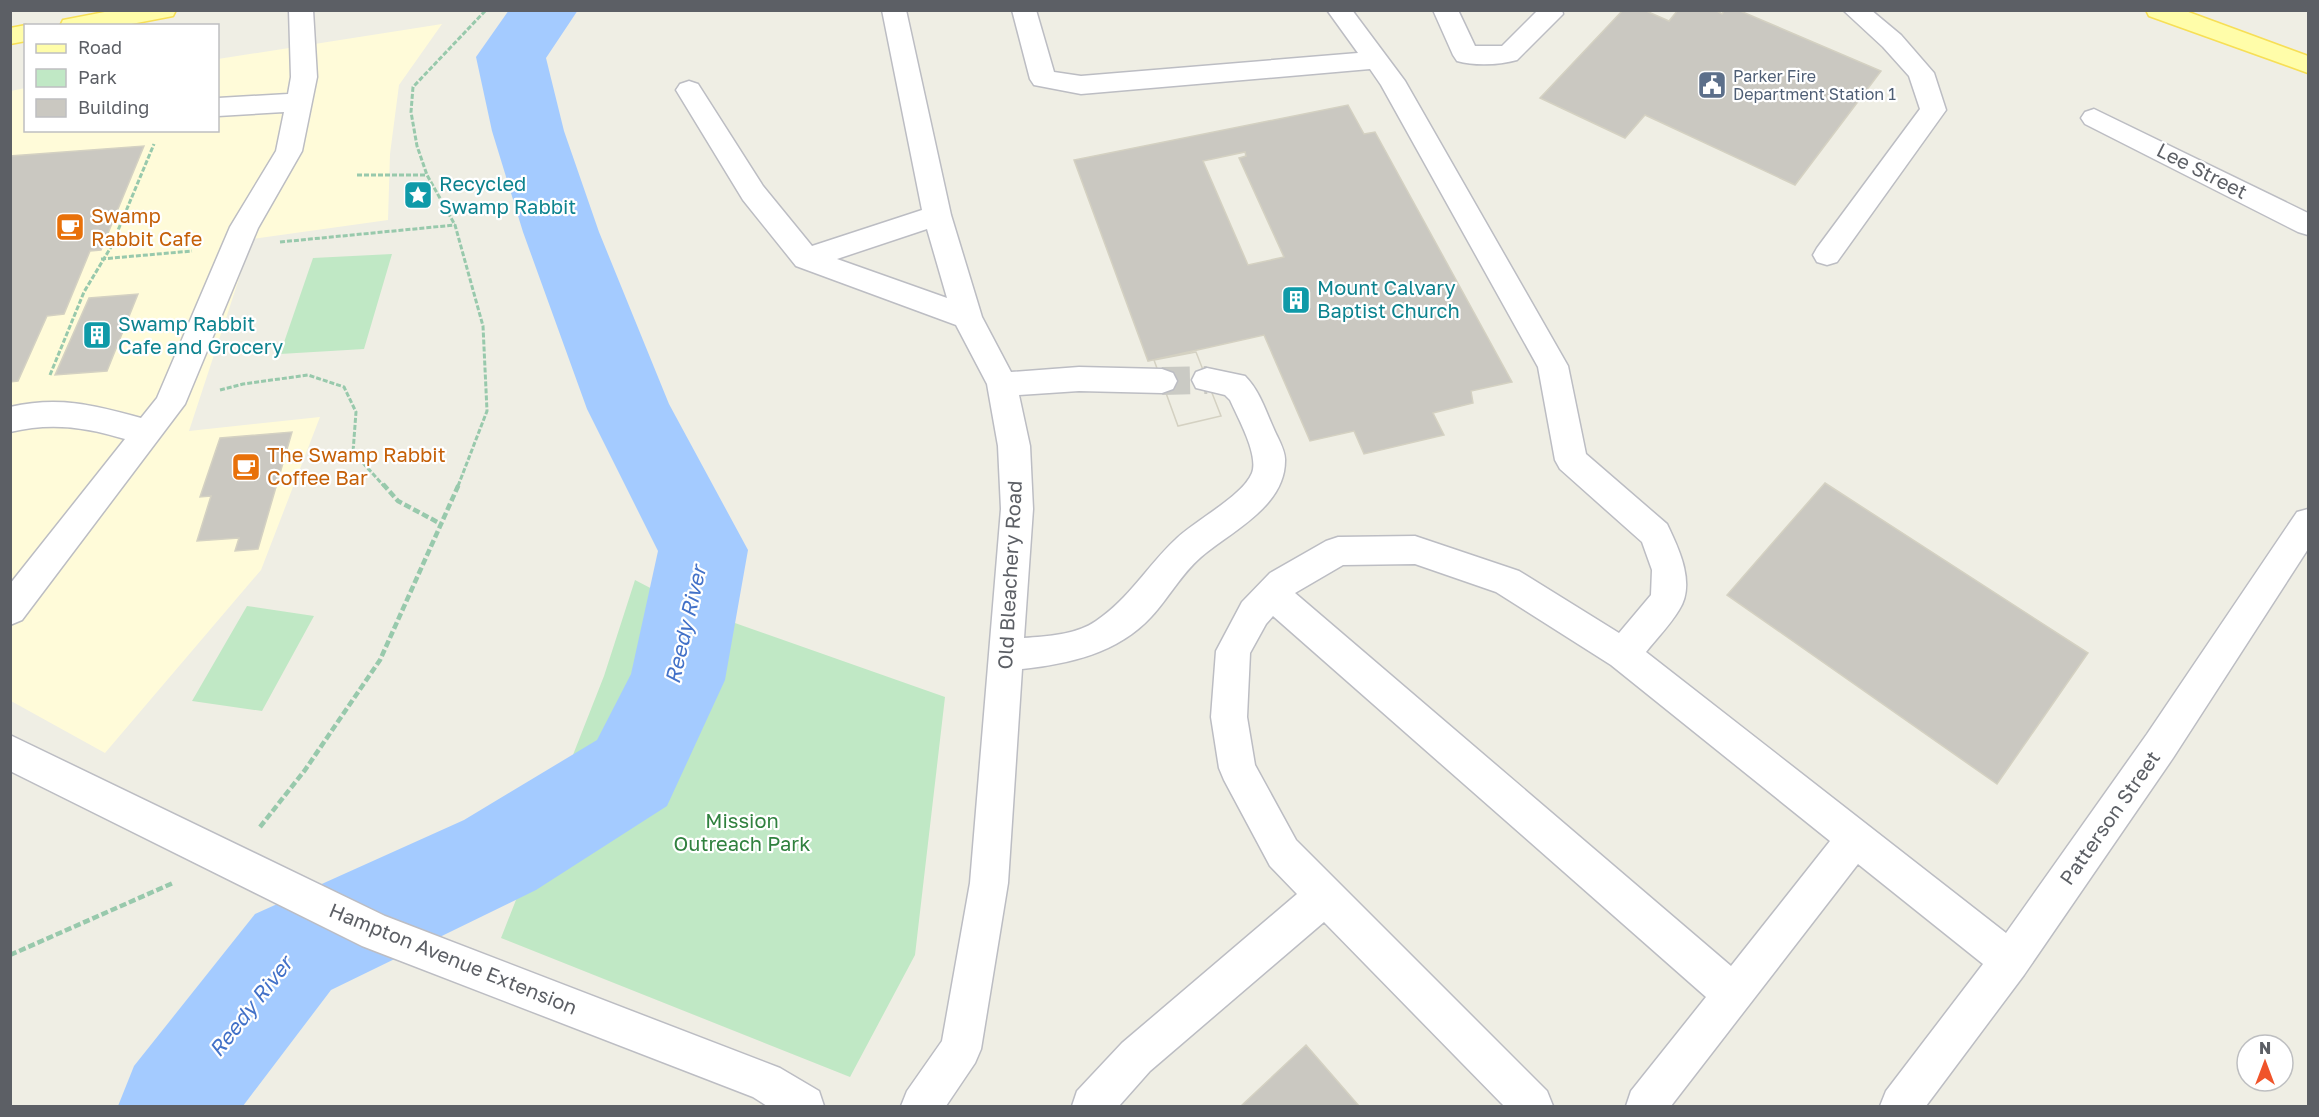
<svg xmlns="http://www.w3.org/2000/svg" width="2319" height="1117" viewBox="0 0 2319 1117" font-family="'Golos Text',sans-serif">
  <rect width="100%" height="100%" fill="#efeee4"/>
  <path fill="#fffbd9" d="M442,24l-43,61 -9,69 -2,66 -136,19 -63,192 131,-14 -59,153 -156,183 -94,-52v-610l14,-3 1,42h192v-71z"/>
  <path fill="#c0e8c5" d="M392,254l-28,95 -84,5 33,-96z
    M635,580l46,24 264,93 -30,258 -65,122 -349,-139 103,-262z
    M247,606l67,10 -52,95 -70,-10z"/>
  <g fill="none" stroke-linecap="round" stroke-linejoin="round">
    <path fill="#a4cbff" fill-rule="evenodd" d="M509,10h69l-32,48 18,73 35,101 70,172 79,146 -23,130 -58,126 -131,84 -205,100 -88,116h-125l16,-40 121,-152 209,-94 133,-80 34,-66 27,-123 -71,-142 -64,-177 -31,-101 -16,-74z"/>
  </g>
  <path fill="#cac8c1" stroke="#d4d1c2" stroke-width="1.5" fill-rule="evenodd" d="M1623,10h21l25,11 9,-11h37l7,4 3,-4h13l143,61 -86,114 -150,-70 -20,23 -85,-40z
    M1348,105l16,29 11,-2 137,250 -41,9 2,12 -40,10 11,22 -80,19 -10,-23 -44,10 -46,-106 -116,26 -74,-201zM1245,152l1,4 -7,2 45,99 -36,8 -45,-104z
    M144,146l-43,104 -11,1 -26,63 -17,2 -29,65 -8,1v-226z
    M138,294l-31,77 -52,4 34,-77z
    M1196,352l25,64 -43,10 -24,-66z
    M1196,352l25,64 -43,10 -24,-66z
    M292,432l-34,117 -23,2 4,-13 -42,3 14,-45 -11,1 20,-59z
    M1825,483l263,170 -91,131 -270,-189z
    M1306,1045l53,61h-118z"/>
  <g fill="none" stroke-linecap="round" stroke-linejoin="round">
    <path stroke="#cacac4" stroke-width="28" stroke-dasharray="28 14" stroke-linecap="butt" d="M1162,381l45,-1"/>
    <g stroke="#bcbdc3" stroke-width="3">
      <path id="minor" d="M289,10h24l4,67 -15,74 -44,77 -73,176 -163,216 -12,5v-41l115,-145c-40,-12 -74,-17 -115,-7v-25c49,-11 84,-2 131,11l16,-20 73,-171 46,-76 8,-39 -66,4v-18l70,-4 3,-17z
        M882,10h24l45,205 31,102 29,55 68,-5 83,2 11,4 4,8 -4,8 -11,4 -83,-2 -60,4 11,51 3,63 -9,129c24,-2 52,-3 72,-17 34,-23 51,-55 80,-82 18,-18 67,-43 76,-66 7,-18 -14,-55 -22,-73l-5,-5 -29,-7 -4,-8 4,-8 11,-4 38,8c14,14 20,33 28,51 4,10 13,24 12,34 0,46 -55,71 -84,96 -20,17 -33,42 -50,60 -33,36 -82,47 -129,52l-14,214 -27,166 -6,14 -29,43h-45l6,-15 35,-50 28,-158 31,-374 -3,-63 -11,-62 -31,-59 -160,-59 -53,-66 -67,-110 4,-6 9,-3 9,3 65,102 49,60 110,-36zM927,229l20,69 -110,-39z
        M1012,10h24l18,62 27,4 277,-23 -31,-43h25l53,71 163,285 18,88 81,70c12,25 29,60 12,86 -9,15 -22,28 -33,42l360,281 141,-199 150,-222 11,-3v40l-135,209 -149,217 -98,131h-46l6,-15 97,-127 -125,-100 -187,242h-45l5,-15 75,-94 -433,-381 -7,8 -16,29 -3,64 8,48 41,75 251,251 6,15h-49l-180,-184 -174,149 -31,35h-47l5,-15 45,-48 175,-149 -27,-28 -46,-86 -5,-12 -8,-51 5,-66 26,-49 28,-29 56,-32 12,-4 77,-1 104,35 100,62 32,-38 1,-25 -10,-28 -82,-73 -5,-9 -17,-93 -157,-282 -11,-16 -289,25 -47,-9 -4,-6zM1415,564l81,28 115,73 219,176 -99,125 -436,-373 48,-28z
        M1433,10h25l17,36h27l36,-36h24l1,4 -46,46c-18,5 -42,6 -60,1l-4,-6z
        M1843,10h28l30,25 33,38 12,37 -109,152 -10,3 -10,-3 -4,-7 4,-7 103,-139 -11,-33 -26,-29z
        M2094,109l214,104v22l-10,-3 -213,-108 -4,-6 4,-6z
        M10,735l375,181 395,152 39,23 5,15h-57l-14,-9 -391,-151 -352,-175z"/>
    </g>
    <g stroke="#f7df56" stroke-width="3">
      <path id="major" d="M115,10h61l-3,6 -52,10h-61l3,-6z
        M2146,10h37l125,46v17l-159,-57z
        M26,25l2,1h-2v15l-16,3v-16z"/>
    </g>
    <path stroke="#98c9ac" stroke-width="3" stroke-dasharray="5 2" stroke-linecap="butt" d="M357,175h70
      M280,242l175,-17
      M101,259l91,-8
      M50,375l34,-83 27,-45 43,-103
      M220,390l23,-6 65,-9 36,12 12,25 -3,40 31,34
      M458,486l29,-75 -4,-85 -28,-101 -28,-50 -10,-29 -6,-34 2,-25 73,-77"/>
    <path stroke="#98c9ac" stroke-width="4.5" stroke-dasharray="7 3" stroke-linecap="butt" d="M383,484l15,17 43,23
      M260,827l45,-57 75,-110 79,-176
      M10,955l163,-72"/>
    <use href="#minor" fill="#fff" fill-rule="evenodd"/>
    <use href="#major" fill="#fffda9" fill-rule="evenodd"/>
  </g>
  <defs>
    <g id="civic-square" transform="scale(1.5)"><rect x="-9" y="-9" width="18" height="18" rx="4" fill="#5c6f8a" stroke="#fff"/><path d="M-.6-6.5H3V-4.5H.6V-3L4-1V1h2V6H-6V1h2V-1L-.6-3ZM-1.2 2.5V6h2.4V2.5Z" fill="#fff"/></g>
    <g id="sight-square" transform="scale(1.5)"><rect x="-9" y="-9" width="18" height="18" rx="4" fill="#0f9aa8" stroke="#fff"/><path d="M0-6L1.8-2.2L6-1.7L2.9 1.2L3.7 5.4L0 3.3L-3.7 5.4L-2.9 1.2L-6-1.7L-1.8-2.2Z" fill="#fff"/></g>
    <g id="cafe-square" transform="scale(1.5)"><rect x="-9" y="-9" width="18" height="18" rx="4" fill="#e8710a" stroke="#fff"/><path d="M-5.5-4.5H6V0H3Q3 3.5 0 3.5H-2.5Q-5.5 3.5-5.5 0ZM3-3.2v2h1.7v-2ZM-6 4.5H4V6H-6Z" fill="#fff"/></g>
    <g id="building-square" transform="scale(1.5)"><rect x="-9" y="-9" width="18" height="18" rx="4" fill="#0f9aa8" stroke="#fff"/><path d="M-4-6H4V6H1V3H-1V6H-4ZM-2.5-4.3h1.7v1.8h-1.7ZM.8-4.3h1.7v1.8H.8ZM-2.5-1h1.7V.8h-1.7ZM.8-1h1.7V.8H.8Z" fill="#fff"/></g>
  </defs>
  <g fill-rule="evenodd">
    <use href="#civic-square" x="1712" y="85"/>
    <use href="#sight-square" x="418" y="195"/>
    <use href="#cafe-square" x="70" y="227"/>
    <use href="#building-square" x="1296" y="300"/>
    <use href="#building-square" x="97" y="335"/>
    <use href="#cafe-square" x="246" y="467"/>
  </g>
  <g text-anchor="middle" stroke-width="4.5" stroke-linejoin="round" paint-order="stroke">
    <g font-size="16" fill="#4e5e75" stroke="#fff" text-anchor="start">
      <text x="1733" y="82">Parker Fire<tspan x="1733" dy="18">Department Station 1</tspan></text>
    </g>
    <g font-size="20" fill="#5c5f65" stroke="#fff">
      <text transform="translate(2202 171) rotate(27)" y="7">Lee Street</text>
      <text transform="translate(1010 575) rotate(-87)" y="7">Old Bleachery Road</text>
      <text transform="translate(2110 818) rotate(-55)" y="7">Patterson Street</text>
      <text transform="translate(453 959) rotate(22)" y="7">Hampton Avenue Extension</text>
    </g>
    <g font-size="20" fill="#0d838f" stroke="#fff" text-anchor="start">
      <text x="439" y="191">Recycled<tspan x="439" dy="23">Swamp Rabbit</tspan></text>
      <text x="1317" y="295">Mount Calvary<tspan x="1317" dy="23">Baptist Church</tspan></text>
      <text x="118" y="331">Swamp Rabbit<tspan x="118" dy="23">Cafe and Grocery</tspan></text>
    </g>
    <g font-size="20" fill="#c56008" stroke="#fff" text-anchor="start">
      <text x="91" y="223">Swamp<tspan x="91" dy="23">Rabbit Cafe</tspan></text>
      <text x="267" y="462">The Swamp Rabbit<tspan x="267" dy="23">Coffee Bar</tspan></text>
    </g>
    <g font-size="20" fill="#30813f" stroke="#fff">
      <text x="742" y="828">Mission<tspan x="742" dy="23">Outreach Park</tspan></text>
    </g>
    <g font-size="21" font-style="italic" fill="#4271c8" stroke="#fff">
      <text transform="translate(686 625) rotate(-77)" y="7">Reedy River</text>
      <text transform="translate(251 1007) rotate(-52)" y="7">Reedy River</text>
    </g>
  </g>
  <rect width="2319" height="1117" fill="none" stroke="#5c5f65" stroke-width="24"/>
  <rect x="24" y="24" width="195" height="108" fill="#ffffff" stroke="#bebfc1" stroke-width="1.5"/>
  <rect x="36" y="44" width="30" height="9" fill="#fffda9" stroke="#bebfc1" stroke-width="1.5"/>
  <text x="78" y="54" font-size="18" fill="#5c5f65">Road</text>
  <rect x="36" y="69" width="30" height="18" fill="#c0e8c5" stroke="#bebfc1" stroke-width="1.5"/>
  <text x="78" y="84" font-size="18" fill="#5c5f65">Park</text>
  <rect x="36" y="99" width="30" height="18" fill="#cac8c1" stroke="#bebfc1" stroke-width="1.5"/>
  <text x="78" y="114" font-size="18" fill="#5c5f65">Building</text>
  <g transform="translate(2265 1063)"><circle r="28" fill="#ffffff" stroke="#bebfc1" stroke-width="1.5"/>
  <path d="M0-4.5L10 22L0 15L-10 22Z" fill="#f0542a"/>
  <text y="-9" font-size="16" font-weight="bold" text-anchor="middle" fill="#5c5f65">N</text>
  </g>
</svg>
